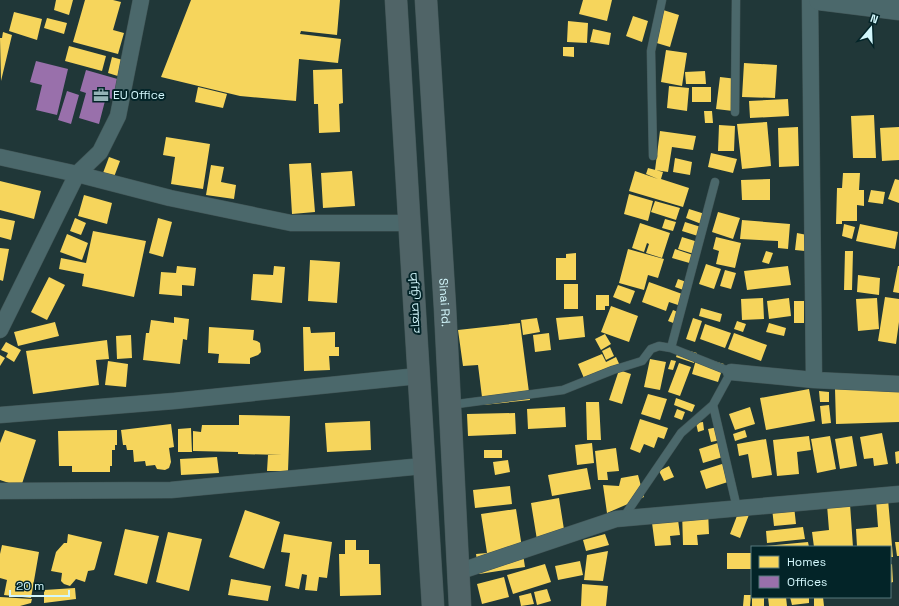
<svg xmlns="http://www.w3.org/2000/svg" width="899" height="606" viewBox="0 0 899 606" font-family="'Space Grotesk',Cairo,sans-serif">
  <rect width="100%" height="100%" fill="#203738"/>
  <path fill="#f6d55c" d="M56,0h17l-4,15 -15,-5z
    M85,0h28l8,2 -8,28 11,3 -6,21 -45,-12z
    M191,0h149l-3,35 -36,-4 -1,3 41,5 -3,24 -39,-4 -3,42 -56,-5 -79,-19z
    M583,0h29l-5,21 -28,-7z
    M660,9l19,6 -9,32 -20,-6z
    M14,12l28,7 -5,21 -28,-9z
    M633,16l15,5 -6,21 -16,-6z
    M47,18l20,5 -3,11 -20,-6z
    M568,21l20,2 -1,20 -20,-1z
    M593,29l18,4 -2,12 -19,-3z
    M3,32l9,3 -11,46 -1,-43h2z
    M69,46l37,10 -4,15 -37,-10z
    M563,47h11v10l-11,-1z
    M666,50l21,3 -5,33 -21,-4z
    M112,57l14,4 -5,16 -13,-4z
    M744,63l33,2 -2,33 -33,-1z
    M342,69l1,34 -4,1 1,28 -21,1 -1,-29h-4l-1,-34z
    M705,71l1,13h-20l-1,-12z
    M720,77l17,2 -4,32 -17,-2z
    M669,86l20,2 -2,23 -20,-3z
    M198,87l29,7 -4,14 -28,-6z
    M692,87h19v15h-19z
    M788,99l1,17 -39,2 -1,-17z
    M704,111h8l1,12h-8z
    M874,115l2,43h-23l-2,-42z
    M767,122l4,44 -29,3 -5,-45z
    M719,125l16,1 -1,25h-16z
    M798,127l1,39 -20,1 -1,-39z
    M899,127v33l-17,1 -2,-33z
    M660,131l36,5 -3,14 -21,-3 -4,25 -13,-2z
    M166,137l44,7 -7,45 -32,-5 4,-27 -12,-2z
    M711,153l26,6 -4,14 -25,-6z
    M109,157l11,4 -6,16 -11,-4z
    M675,158l17,4 -2,13 -17,-3z
    M311,163l4,49 -23,2 -3,-50z
    M211,165l13,2 -3,15 15,3 -2,14 -28,-4z
    M648,168l15,4 -2,7 28,9 -6,19 -54,-16 6,-20 23,8 -12,-5z
    M352,171l3,35 -32,2 -2,-35z
    M843,173h17l-1,17h5v16l-7,-1v16h-15v3h-6l1,-36h5z
    M770,179v21h-28l-1,-20z
    M895,179l4,1v23l-11,-4z
    M0,181l41,10 -7,28 -34,-9z
    M871,190l14,2 -2,12 -15,-2z
    M629,194l24,7 -5,20 -24,-7z
    M84,195l28,8 -5,21 -29,-8z
    M655,201l25,7 -4,12 -25,-8z
    M689,209l19,6 -4,10 -18,-7z
    M718,212l22,6 -7,21 -21,-7z
    M0,218l15,3 -4,19 -11,-3z
    M75,218l11,5 -5,12 -11,-4z
    M158,218l14,4 -9,35 -14,-4z
    M665,219l11,3 -3,9 -11,-3z
    M742,220l48,4 -2,25 -10,-1v-7l-38,-2z
    M685,222l19,6 -3,9 -19,-6z
    M640,223l30,10 -8,25 -16,-5 3,-9 -2,-1 -3,9 -12,-4z
    M844,224l11,3 -3,12 -10,-3z
    M860,224l38,8 -3,17 -39,-8z
    M93,231l53,10 -12,56 -52,-11 2,-12 -25,-5 2,-11 25,5z
    M797,233l10,2 -2,16 -10,-1z
    M67,234l21,9 -6,17 -22,-8z
    M682,237l16,5 -4,12 -16,-5z
    M716,237l25,6 -6,25 -19,-4 3,-13 -6,-2z
    M0,248l9,1 -6,32 -3,-1z
    M628,249l36,10 -6,19 -10,-3 -4,15 -25,-7z
    M675,249l21,7 -3,8 -21,-6z
    M766,251l7,2 -4,11 -7,-2z
    M845,251h8l-1,39h-8z
    M576,253v27h-20v-22h10v-4z
    M310,260l30,2 -3,41 -29,-2z
    M706,264l15,5 -7,20 -15,-5z
    M177,266l19,2 -2,18 -12,-1v11l-23,-2 2,-22 15,1z
    M274,266l11,1 -3,36 -31,-3 2,-26 20,1z
    M788,266l3,19 -44,5 -3,-19z
    M898,266h1v27l-6,-1z
    M725,270l11,3 -5,16 -11,-3z
    M858,275l22,3 -1,17 -22,-3z
    M49,277l16,8 -18,35 -16,-8z
    M678,279l14,5 -3,8 -14,-5z
    M649,282l36,13 -4,11 -12,-4 -3,9 -24,-9z
    M564,284h14v25h-14z
    M618,285l17,6 -5,13 -17,-7z
    M596,295h13v11h-4v4h-9z
    M885,297l14,2v23l-3,22 -18,-3z
    M763,298l1,21 -22,1 -1,-21z
    M789,298l2,18 -22,3 -2,-18z
    M877,298l2,31 -21,2 -2,-32z
    M794,301h10v22h-10z
    M611,306l27,10 -9,26 -28,-10z
    M701,308l21,6 -2,8 -21,-6z
    M673,310l7,3 -4,11 -8,-3z
    M583,316l2,21 -26,3 -3,-22z
    M174,317l15,2 -2,21 -4,-1 -3,25 -37,-4 3,-27h3l2,-13 23,3z
    M537,318l3,14 -17,3 -2,-15z
    M693,318l9,3 -7,21 -9,-3z
    M737,321l9,3 -3,8 -9,-3z
    M55,322l4,14 -41,10 -4,-14z
    M520,323l10,77 -47,5 -5,-40 -15,1 -5,-36z
    M769,323l17,5 -2,8 -18,-4z
    M705,324l26,9 -6,15 -25,-9z
    M209,327l45,3 -1,10 4,1 3,2 1,9 -3,3 -8,3v6l-32,-1 1,-9 -11,-1z
    M303,327h7l1,6 24,-1v15h4v9h-10l1,14 -26,1z
    M549,333l2,17 -16,2 -2,-17z
    M734,333l33,12 -6,16 -33,-12z
    M605,334l6,10 -10,6 -6,-11z
    M131,335l1,23 -15,1 -1,-23z
    M107,340l2,19 -13,1 3,25 -66,9 -7,-43z
    M6,342l15,8 -7,12 -8,-5 2,-4 -7,-3z
    M610,347l4,9 -8,4 -4,-9z
    M679,348l18,5 -3,10 -18,-6z
    M602,354l4,8 10,-5 5,11 -35,15 -8,-19z
    M0,355l5,3 -5,8z
    M697,356l27,8 -6,18 -26,-8z
    M650,359l16,3 -6,28 -16,-3z
    M671,360l5,1 -3,9 -5,-1z
    M108,361l20,3 -2,23 -21,-2z
    M679,363l12,4 -11,29 -12,-4z
    M619,370l12,4 -9,30 -13,-4z
    M899,386v36l-63,2 -1,-35z
    M809,389l6,32 -49,9 -6,-32z
    M819,391l10,1v10h-9z
    M648,394l19,5 -7,21 -19,-6z
    M676,398l19,7 -3,7 -18,-7z
    M586,402h13l2,38h-14z
    M829,405l2,18 -9,1 -2,-18z
    M565,407l1,20 -38,2 -1,-20z
    M750,407l5,17 -20,6 -6,-16z
    M677,409l8,3 -3,8 -8,-3z
    M515,413l1,21 -48,2 -1,-22z
    M239,415l51,1 -2,55h-21l1,-16h14l-44,-1v-2l-45,-1v-20l8,1 1,-7h37z
    M640,419l28,9 -4,11 -6,-2 -4,11 -10,-4 -4,9 -10,-4z
    M370,421l1,29 -44,2 -2,-29z
    M703,422l1,8 -6,2 -2,-9z
    M171,424l3,23 -5,1 2,14 -2,6 -4,2 -8,-1 -2,-4 -9,1 -1,-5 -11,1 -1,-12h-6l-1,-5h-3l-2,-15z
    M718,427l3,13 -10,2 -3,-13z
    M191,428l1,24h-14v-23z
    M5,430l31,10 -15,47 -21,-7v-37z
    M117,430v15h-2v5h-3v16h-2v6h-38v-6h-13l-1,-35z
    M745,430l2,7 -12,4 -2,-7z
    M882,433l6,31 -14,2 -1,-8 -9,1 -4,-22z
    M809,436l2,14 -14,2 2,22 -22,2 -4,-36z
    M830,436l6,33 -19,4 -6,-34z
    M852,436l5,30 -17,3 -5,-30z
    M766,439l6,36 -20,3 -4,-24 -9,2 -2,-12z
    M721,442l5,14 -23,7 -4,-14z
    M592,443l2,20 -17,2 -2,-20z
    M616,448l3,23 -12,1 1,8h-10l-3,-29z
    M484,450h18v8h-18z
    M899,451v12l-3,1 -1,-12z
    M217,457l2,16 -38,2 -1,-16z
    M508,460l2,12 -15,3 -2,-13z
    M725,463l6,18 -25,8 -6,-18z
    M669,466l5,11 -10,4 -5,-10z
    M587,468l4,21 -39,7 -4,-21z
    M638,475l6,22 -37,16 -4,-28 16,1 2,-8z
    M510,486l2,18 -37,4 -2,-18z
    M559,498l7,44 -28,4 -7,-43z
    M888,499l5,58h-3v-10h-33l-1,-18 22,-2 -2,-27z
    M850,504l3,43h-39l-2,-15 17,-2 -2,-25z
    M794,506l2,18 -22,2 -2,-18z
    M740,508l10,4 -10,26 -10,-4z
    M516,509l9,58 -46,7 -3,-20 11,-1 -6,-39z
    M245,510l35,12 -16,47 -35,-12z
    M708,510l1,24 -12,1 1,10h-15l-1,-34z
    M677,512l3,23 -10,1 1,9 -16,1 -4,-31z
    M803,527l2,12 -38,4 -1,-12z
    M125,529l34,7 -12,48 -33,-9z
    M168,532l34,7 -13,52 -33,-9z
    M68,534l34,8 -7,26 -1,2 -6,1 -3,11 -9,-3 -6,7 -6,-2 -3,-3 1,-8 -11,-2 5,-19 8,-9h3z
    M284,534l48,8 -5,36 -8,-1 -2,14 -12,-1 2,-15 -5,-1 -3,15 -14,-3 5,-33 -9,-1z
    M605,534l4,11 -23,6 -3,-11z
    M345,540h11v10h13v14h11l1,31 -41,1 -1,-42h6z
    M808,542l1,5h-44v-1z
    M895,542h4v14h-2z
    M2,545l37,7 -8,46 -27,-3 3,-15 -7,-2v-24z
    M608,551l-5,30 -19,-1 3,-25z
    M727,553h25v16h-25z
    M580,561l3,14 -25,5 -3,-14z
    M545,564l6,18 -38,12 -6,-19z
    M892,564l1,18 -3,1v-18z
    M504,577l5,20 -27,7 -5,-20z
    M231,579l40,7 -3,15 -40,-6z
    M582,584l26,2 -2,20h-25z
    M75,588l1,11 -32,4v-13z
    M547,589l4,12 -14,4 -3,-13z
    M531,593l3,11 -13,2 -2,-10z
    M744,595h7l-1,11h-7z
    M0,597l32,2 -1,4 -11,3h-20z
    M752,597h12v9h-12z
    M768,597h18l1,9h-18z
    M790,597h19v6l-17,2z
    M814,597h9l1,9h-10z"/>
  <path fill="#9970ab" d="M36,61l32,8 -11,46 -21,-5 6,-25 -12,-3z
    M86,70l35,10 -6,20 -9,-3 -7,27 -20,-6 7,-25 -6,-2z
    M67,91l12,4 -8,29 -13,-4z"/>
  <g fill="none" stroke-linecap="round" stroke-linejoin="round">
    <g stroke="#425657" stroke-width="9">
      <path id="service" d="M735,112l1,-112
        M653,156l-2,-105 11,-51
        M450,405l113,-15 50,-20 29,-9 9,-12 8,-3 12,2
        M713,405l18,-33 -60,-24 44,-166
        M623,518l58,-85 32,-28 24,103"/>
    </g>
    <g stroke="#425657" stroke-width="17">
      <path id="minor" d="M810,0l4,380
        M0,157l77,17 93,24 121,25h119
        M0,330l77,-156 23,-22 18,-36 23,-116
        M731,372l83,8 85,4
        M0,415l174,-14 244,-25
        M0,491l171,-1 252,-24
        M458,572l158,-53 283,-25"/>
    </g>
    <g stroke="#425657" stroke-width="21">
      <path id="tertiary" d="M819,0l80,10"/>
    </g>
    <g stroke="#425657" stroke-width="23">
      <g id="secondary">
        <path d="M396,0c13,202 23,404 37,606"/>
        <path id="s1" d="M426,0l19,308 15,298"/>
      </g>
    </g>
    <use href="#service" stroke="#4b686b" stroke-width="8"/>
    <use href="#minor" stroke="#4b686b" stroke-width="16"/>
    <use href="#tertiary" stroke="#4b686b" stroke-width="20"/>
    <use href="#secondary" stroke="#506467" stroke-width="22"/>
  </g>
  <defs>
    <g id="office-bare" transform="scale(1.2)"><path d="M-6-3h4V-5.5h4V-3h4V5H-6ZM-1-4.5V-3h2v-1.5ZM-6 0V1H6V0Z" fill="#94b4b7" stroke="#032428" stroke-width="2.5" paint-order="stroke"/></g>
  </defs>
  <g fill-rule="evenodd">
    <use href="#office-bare" x="101" y="95"/>
  </g>
  <g text-anchor="middle" stroke-width="4" stroke-linejoin="round" paint-order="stroke">
    <g font-size="12" fill="#d3f7fc" stroke="#032428" text-anchor="start">
      <text x="113" y="99">EU Office</text>
    </g>
    <g font-size="12" fill="#d3f7fc" stroke="#032428">
      <text transform="translate(414 303) rotate(-93)" y="4">طريق صنعاء</text>
      <text dy="4" stroke="none"><textPath href="#s1" startOffset="303">Sinai Rd.</textPath></text>
    </g>
  </g>
  <rect x="751" y="546" width="140" height="52" fill="#032428" stroke="#56787d"/>
  <rect x="759" y="556" width="20" height="12" fill="#f6d55c" stroke="#56787d"/>
  <text x="787" y="566" font-size="12" fill="#d3f7fc">Homes</text>
  <rect x="759" y="576" width="20" height="12" fill="#9970ab" stroke="#56787d"/>
  <text x="787" y="586" font-size="12" fill="#d3f7fc">Offices</text>
  <g transform="translate(871 28) rotate(19)" stroke="#032428" stroke-width="3" paint-order="stroke">
  <path d="M0-3L7 15L0 10L-7 15Z" fill="#d3f7fc"/>
  <text y="-6" font-size="11" font-weight="bold" text-anchor="middle" fill="#d3f7fc">N</text>
  </g>
  <path d="M10 590v6h59v-6" fill="none" stroke="#d3f7fc" stroke-width="2"/>
  <text x="16" y="590" font-size="12" fill="#d3f7fc" stroke="#032428" stroke-width="3" paint-order="stroke">20 m</text>
</svg>
